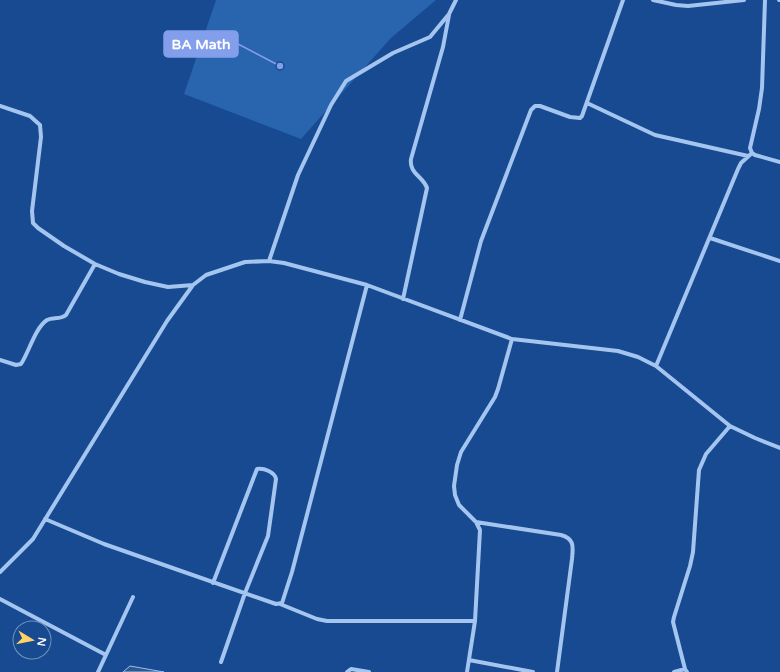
<svg xmlns="http://www.w3.org/2000/svg" width="780" height="672" viewBox="0 0 780 672" font-family="'Varela Round',sans-serif">
  <rect width="100%" height="100%" fill="#174a90"/>
  <path fill="#2964af" d="M216,0h220l-45,38 -90,101 -117,-45z"/>
  <path fill="#32588b" stroke="#97c0f2" d="M130,666l34,6h-41z"/>
  <g fill="none" stroke-linecap="round" stroke-linejoin="round">
    <path stroke="#a4c5f0" stroke-width="4" d="M653,0l23,5 12,1 56,-6
      M765,0l-3,88 -3,21 -9,39 2,5 3,2 25,7
      M779,0h1
      M587,103l68,32 93,21
      M0,106l30,10 10,9 1,12 -9,74 1,12 5,5 26,18 31,18 24,10 26,8 23,5 25,-2
      M710,238l70,23
      M269,261l29,-86 33,-70 15,-24 47,-28 37,-16 19,-23 7,-14
      M403,299l24,-111c-4,-12 -18,-14 -16,-29l32,-112 6,-32
      M460,320l21,-79 50,-131 4,-4h5l30,11 10,1 2,-2 41,-116
      M0,360l16,5 5,-1c8,-12 14,-36 26,-44 6,-3 13,0 19,-5l29,-51
      M656,366l82,-197 3,-6 11,-10
      M45,519l59,25 172,60 6,-1 10,-31 75,-287
      M476,522l85,13c14,4 12,12 11,24l-15,113
      M0,572l33,-33 134,-218 26,-36 13,-10 39,-13 24,-1 15,2 83,22 145,54 106,12 20,6 18,9 74,60 25,12 25,10
      M213,583l44,-114c7,-1 18,3 19,10l-8,57 -23,57 -24,69
      M0,599l106,56
      M280,604l37,15 10,2h148
      M469,660l64,12
      M98,672l35,-75
      M347,672l4,-3 18,3
      M467,672l8,-51 5,-91 -4,-8 -17,-17 -4,-10 -1,-9 3,-21 4,-13 34,-55 3,-8 14,-50
      M674,672l11,-3
      M687,672l-2,-3 -12,-47 1,-5 16,-51 3,-14 6,-82 7,-16 24,-28"/>
  </g>
  <path fill="none" stroke="#839eea" stroke-width="1.5" d="M280 66L238 44"/>
  <circle fill="#839eea" stroke="#174a90" stroke-width="1.5" cx="280" cy="66" r="4"/>
  <rect fill="#839eea" stroke="#839eea" stroke-width="1.5" x="164" y="31" width="74" height="26" rx="4"/>
  <g font-size="14" text-anchor="middle" font-weight="bold" fill="#fff">
    <text x="201" y="49">BA Math</text>
  </g>
  <g transform="translate(32 640) rotate(100)"><circle r="19" fill="#174a90" stroke="#7492bc"/>
  <path d="M0-3L7 15L0 10L-7 15Z" fill="#ffd463"/>
  <text y="-6" font-size="11" font-weight="bold" text-anchor="middle" fill="#ffffff">N</text>
  </g>
</svg>
